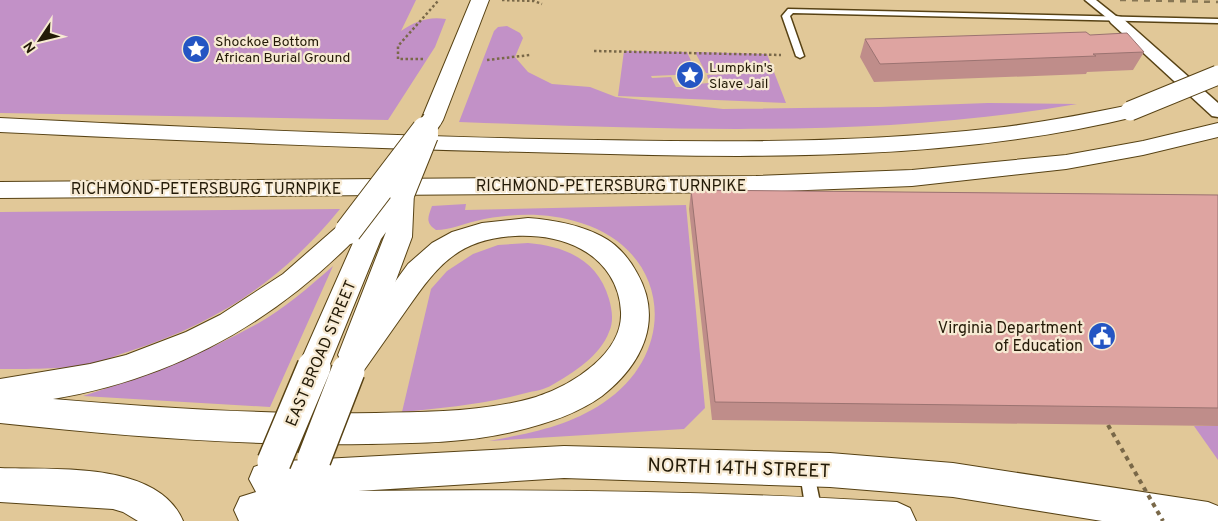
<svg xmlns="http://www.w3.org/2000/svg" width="1218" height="521" viewBox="0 0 1218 521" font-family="Overpass,sans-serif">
  <rect width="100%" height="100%" fill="#e1c898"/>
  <path fill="#c291c7" d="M0,0h416l-15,31c14,-10 28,-15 45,-12l-11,28 -47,73 -388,-7z
    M507,26l13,7 3,5 -8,19 13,15 24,12 38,3 26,10 107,12 156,-2 109,-4 89,1c-204,35 -412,25 -618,18l35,-91 4,-4z
    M624,51l63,1 10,22 -46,2 1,2 19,-1 5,10c8,0 14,0 21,-1l-1,-2 13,-1 -2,-8 24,-1 -25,-1 -11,-21 72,2 19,49 -168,-7z
    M466,204l-1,6 221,-5 19,203 -21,21 -195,12c41,-8 78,-14 114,-38 76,-50 68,-152 -22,-180 -34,-11 -71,-10 -105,-2 -14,3 -26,9 -40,9 -11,-7 -8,-13 -4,-24z
    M340,209c-58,71 -122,114 -210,142 -14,4 -28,11 -43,14 -22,4 -63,4 -87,4v-157z
    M528,243c37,3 70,17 81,56 3,11 5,22 0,33 -9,24 -36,41 -57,53 -8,5 -18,6 -26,8 -40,11 -82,15 -124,19l29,-123 16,-18 26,-17 25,-9z
    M333,266l-63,141 -187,-11c59,-19 119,-41 174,-72 27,-15 52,-37 76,-58z
    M1194,426h24v34z"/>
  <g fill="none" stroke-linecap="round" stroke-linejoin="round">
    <g stroke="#574214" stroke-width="3">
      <path id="service" d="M788,9l430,10v4l-425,-10 -3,3 14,40 -4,2 -4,-2 -14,-40z
        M807,466l5,2 2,5 8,39 -3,5 -5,3 -5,-3 -3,-5 -6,-39 2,-5z"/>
    </g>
    <g stroke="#574214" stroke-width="3">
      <path id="pedestrian" d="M1085,0h11l25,20 -1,2h-8z"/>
    </g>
    <g stroke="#574214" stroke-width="3">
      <path id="minor" d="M1116,16l5,1 97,86v14l-6,-1 -101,-93 -2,-3 2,-3z"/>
    </g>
    <g stroke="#574214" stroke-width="2">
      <path id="primary" d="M471,0h18l-46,120 -3,5 -8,2 -8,-2 -3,-5z
        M402,184l9,2 3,6 -2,45 -47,127 -11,4 -11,-4 -5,-9 48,-123 -5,7 -56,137 -11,4 -11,-4 -5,-9 58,-131 37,-50z
        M564,446l266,7 123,10 255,39 10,4v15h-116l-149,-24 -123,-10 -266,-9 -206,13c180,-2 359,0 539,11l13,6 6,13h-677l-5,-11 6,-13 16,-5 -7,-13 5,-12 13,-5z"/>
    </g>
    <g stroke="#574214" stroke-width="2">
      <path id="motorway" d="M1130,105l8,1 3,5 -3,5c-186,46 -381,42 -571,37 -189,-4 -378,-12 -567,-21v-14c180,9 360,17 540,21 152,3 304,6 455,-11 46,-5 90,-14 135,-23z
        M1218,123v14l-75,18 -77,14 -154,17 -156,6 -756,6v-16l756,-6 156,-6 154,-15 77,-14z
        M528,218c25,2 50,6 73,18 16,8 28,22 36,37 27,47 5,92 -35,123 -25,18 -56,28 -86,35 -48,12 -100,12 -149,13 -123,2 -245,-8 -367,-21v-44l90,-15 36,-9 60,-23 34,-17 63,-41 56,-49 9,-3 9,3 4,6 -4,6c-84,86 -184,142 -304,162 108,9 215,16 323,14 53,-1 109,-1 160,-16 35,-11 87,-43 85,-85 -1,-27 -16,-50 -40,-63 -21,-11 -43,-14 -66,-13 -57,3 -78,30 -108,73 -15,21 -30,43 -45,64l-11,4 -11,-4 -5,-9 73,-100 24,-21 20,-11 30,-9z
        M0,468c55,2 158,-7 183,53h-45l-15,-9 -10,-3 -113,-7z"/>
    </g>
    <path stroke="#796848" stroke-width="2.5" stroke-dasharray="2.5 2.5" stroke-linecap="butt" d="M502,0l32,1 8,3
      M594,51l187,4
      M423,59h-25v-13l40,-45
      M487,60l43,-5"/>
    <use href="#service" fill="#fff" fill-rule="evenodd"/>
    <use href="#pedestrian" fill="#fff" fill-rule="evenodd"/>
    <use href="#minor" fill="#fff" fill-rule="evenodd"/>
    <use href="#primary" fill="#fff" fill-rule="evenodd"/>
    <use href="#motorway" fill="#fff" fill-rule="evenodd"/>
    <path stroke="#877654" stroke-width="2.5" stroke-dasharray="6 6" stroke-linecap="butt" d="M1120,0l98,2"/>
    <g stroke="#574214" stroke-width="28" stroke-linecap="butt">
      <path id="primary-bridge-far1" d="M402,192l23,-57"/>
    </g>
    <g stroke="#574214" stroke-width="36" stroke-linecap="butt">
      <path id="primary-bridge" d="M314,459l34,-88
        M274,462l40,-95"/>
    </g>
    <g stroke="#574214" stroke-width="21" stroke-linecap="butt">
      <path id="motorway-bridge-far1" d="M1130,111l88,-36
        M424,131l8,-11"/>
    </g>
    <g stroke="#574214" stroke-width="28" stroke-linecap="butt">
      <path id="motorway-bridge" d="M348,231l77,-101"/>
    </g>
    <path stroke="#796848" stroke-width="4" stroke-dasharray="4.5 4.5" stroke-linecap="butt" d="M1108,425l55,96"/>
    <use href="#primary-bridge-far1" stroke="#fff" stroke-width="26"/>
    <use href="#primary-bridge" stroke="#fff" stroke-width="33"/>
    <use href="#motorway-bridge-far1" stroke="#fff" stroke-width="19"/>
    <use href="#motorway-bridge" stroke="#fff" stroke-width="26"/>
  </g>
  <path fill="#bf8d8a" d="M1090,35l54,17 -11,18 -46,2 -1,2 -212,8 -14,-25 5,-18z
    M691,190l527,5v231l-506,-6 -23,-211z"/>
  <path fill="#dea4a1" stroke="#9b7371" d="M1086,32l4,3 37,-2 17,19 -51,2 3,2 -216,8 -15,-25z
    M691,190l527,5v213l-503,-6z"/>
  <defs>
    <g id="sight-disc" transform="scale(1.4375)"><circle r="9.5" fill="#2455c3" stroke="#f7ead3"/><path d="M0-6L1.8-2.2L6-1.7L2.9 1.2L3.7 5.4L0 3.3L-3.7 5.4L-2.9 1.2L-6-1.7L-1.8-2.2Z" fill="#fff"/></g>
    <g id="civic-disc" transform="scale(1.4375)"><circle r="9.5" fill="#2455c3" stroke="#f7ead3"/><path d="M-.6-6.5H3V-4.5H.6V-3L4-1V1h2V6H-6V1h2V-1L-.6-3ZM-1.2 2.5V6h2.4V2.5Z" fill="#fff"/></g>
  </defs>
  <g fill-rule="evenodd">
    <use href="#sight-disc" x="196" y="49"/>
    <use href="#sight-disc" x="690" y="75"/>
    <use href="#civic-disc" x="1102" y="336"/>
  </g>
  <g text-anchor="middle" stroke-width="4.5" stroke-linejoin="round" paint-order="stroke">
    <g font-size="14" fill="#231a07" stroke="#f7ead3" text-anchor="start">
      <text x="215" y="46">Shockoe Bottom<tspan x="215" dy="16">African Burial Ground</tspan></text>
      <text x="709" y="72">Lumpkin's<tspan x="709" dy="16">Slave Jail</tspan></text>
    </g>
    <g font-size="16" fill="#231a07" stroke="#f7ead3">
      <text x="611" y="191">RICHMOND-PETERSBURG TURNPIKE</text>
      <text x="206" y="194">RICHMOND-PETERSBURG TURNPIKE</text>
      <text transform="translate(320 353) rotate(-67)" y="6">EAST BROAD STREET</text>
    </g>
    <g font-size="16" fill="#231a07" stroke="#f7ead3" text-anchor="end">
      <text x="1083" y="333">Virginia Department<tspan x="1083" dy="18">of Education</tspan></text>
    </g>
    <g font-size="19" fill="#231a07" stroke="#f7ead3">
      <text transform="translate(739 467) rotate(2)" y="7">NORTH 14TH STREET</text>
    </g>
  </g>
  <g transform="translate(40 40) rotate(235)" stroke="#f7ead3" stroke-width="4" paint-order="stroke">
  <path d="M0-4L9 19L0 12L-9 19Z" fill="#231a07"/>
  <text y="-8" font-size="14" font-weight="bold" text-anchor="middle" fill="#231a07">N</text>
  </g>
</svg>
